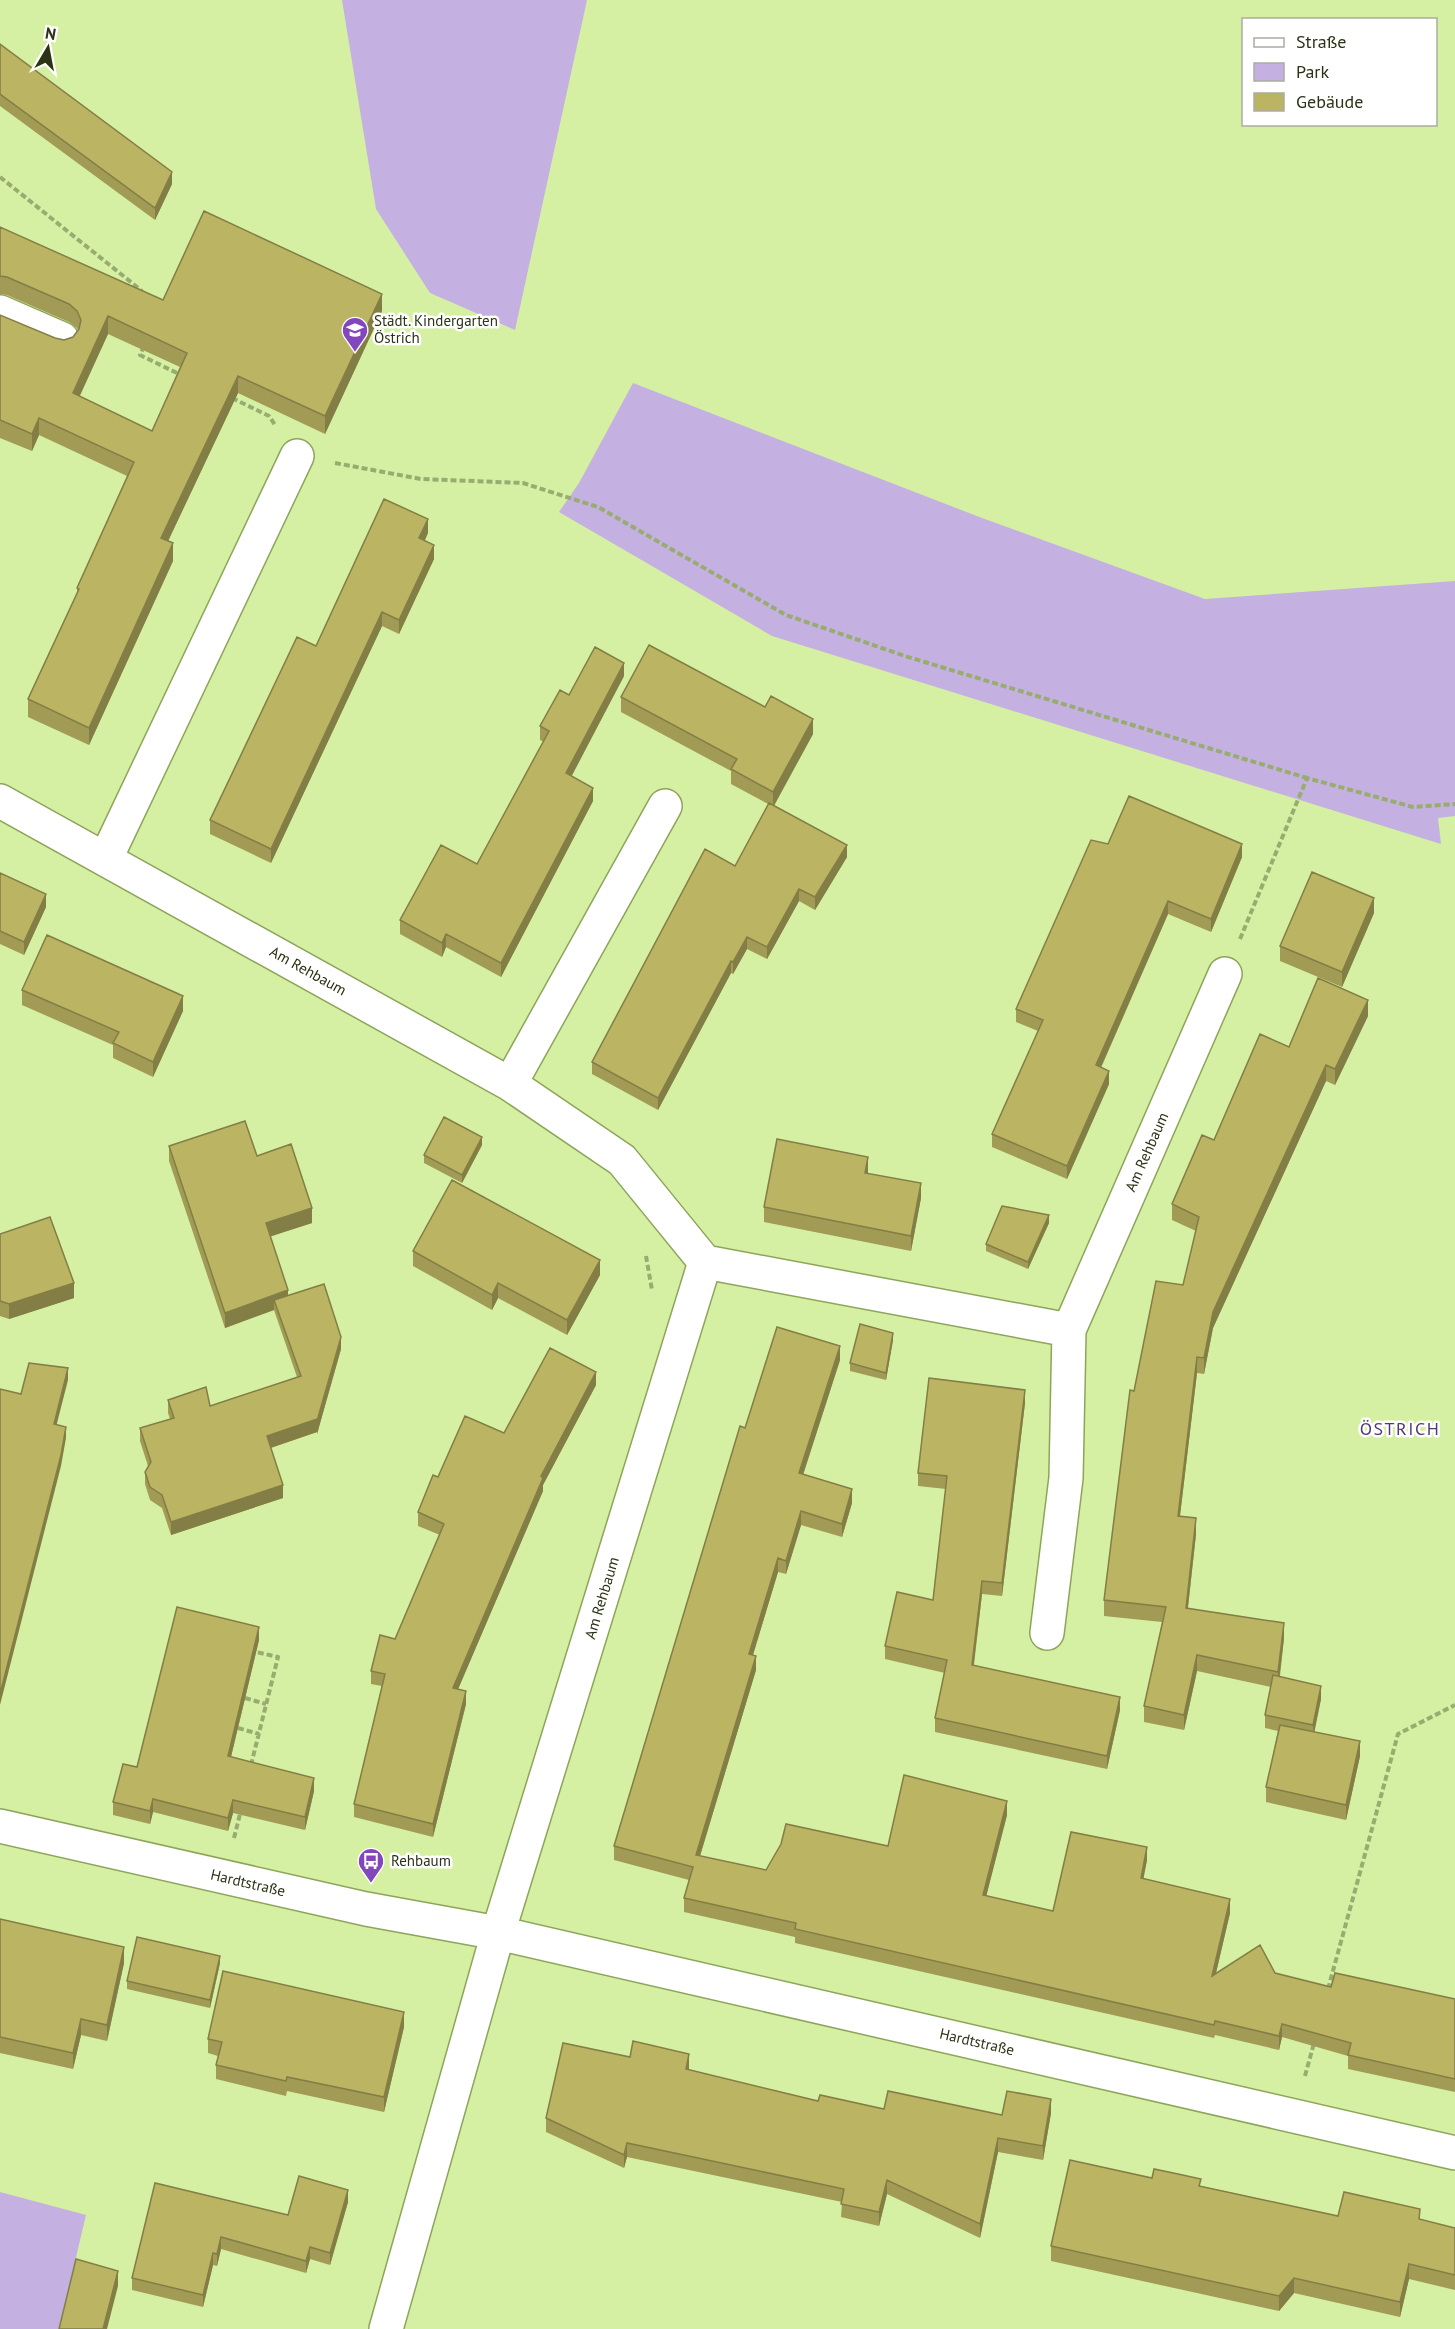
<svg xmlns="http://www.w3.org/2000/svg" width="1455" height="2329" viewBox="0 0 1455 2329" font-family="'PT Sans',sans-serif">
  <rect width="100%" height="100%" fill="#d5f0a3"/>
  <path fill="#c5b0e2" d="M342,0h245l-72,330 -85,-37 -54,-84z
    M633,383l349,135 223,81 250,-18v235l-17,2 3,26 -669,-208 -213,-124 20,-29z
    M0,2192l86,23 -27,114h-59z"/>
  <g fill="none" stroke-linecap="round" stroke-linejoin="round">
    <g stroke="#8da55b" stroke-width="36">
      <path id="minor" d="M0,312l62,27
        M0,801l510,283 112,76 83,102 -207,671 -112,396
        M106,858l191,-402
        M510,1084l155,-278
        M705,1262l364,68 156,-356
        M1047,1633l19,-155 3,-148
        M0,1826l366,83 132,24 957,220"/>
    </g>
    <path stroke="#98ac70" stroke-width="4" stroke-dasharray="6 3" stroke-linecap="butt" d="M0,177l142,114
      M144,346l-4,9 41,20
      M232,398l37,18 6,9
      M335,463l86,16 102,4 75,24 188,108 119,41 402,122
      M1240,939l67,-161 106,29 42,-3
      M646,1256l6,34
      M245,1698l21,6
      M238,1728l21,6
      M251,1765l27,-108 -22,-5
      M234,1838l7,-28
      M1328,1989l70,-255 57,-29
      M1305,2076l9,-33"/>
    <use href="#minor" stroke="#fff" stroke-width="33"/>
  </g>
  <path fill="#a19b55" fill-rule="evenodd" d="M0,44l172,140 -17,36 -155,-114z
    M0,227l163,73 219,11 -57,123 -87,-41 -70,148 5,20 -84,184 -61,-28v-18l49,-105v-6l50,-112 -88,-41 -7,16 -32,-13v-123l55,23 9,2 9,-3 5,-7 -1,-2 -8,-6 -62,-27 -7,-1zM108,334l72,33 -28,64 -73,-35z
    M428,533l-3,7 9,19 -35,75 -17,-8 -111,237 -61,-29v-14l106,-174z
    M624,676l-53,100 22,25 -92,176 -55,-30 -4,10 -42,-23v-14l77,-56 67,-122 -4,-2v-14l29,-31z
    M621,697l192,37 -39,72 73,51 -32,53 -16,-9 -32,58 -20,-10 -14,25 -2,-1 -73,137 -66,-36v-12l143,-196 33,-62 -37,-20v-13l-110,-59z
    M1108,844l134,13 -31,75 -43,-18 -67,154 8,16 -42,95 -75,-32v-13l46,-103 -22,-9v-13z
    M0,873l46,34 -22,48 -24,-11z
    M1374,913l-32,74 -62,-26v-15z
    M22,990l161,21 -30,66 -40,-19v-13l-91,-40z
    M1368,1016l-33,69 -9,-4 -113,247 -9,46 -7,-1 -17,143 16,18 -8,74 96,30 -4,38 41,23 -7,33 46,24 -14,64 -80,-18v-15l12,-56 -13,-3v-13l6,-28 -74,-16 -13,59 -40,-8v-16l18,-84 -58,-6v-16l30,-209 49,-106 13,-54 -24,-11v-16l42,-64 75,-93z
    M482,1145l-20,38 -38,-20v-8z
    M169,1146l88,10 55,67 -42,13 18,59 53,54 -24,85v-2l-46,16 12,50 -112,37 -9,-27 -12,-8 -5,-16v-12l3,-6 -8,-25v-13l30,-9 -2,-6v-13l42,6 87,-29 -23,-67 -49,18 -56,-167z
    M868,1173l53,25 -10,53 -147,-29v-15z
    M1049,1223l-21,46 -42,-18v-7z
    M0,1234l74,64 -65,21 -9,-3z
    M413,1251l187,24 -33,60 -69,-37 -6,12 -79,-44z
    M893,1340l-7,40 -36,-9v-8z
    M840,1360l-37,115 49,28 -10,34 -41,-12 -15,49 -8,-2 -25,83 3,15 -56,186 66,14 122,-24 119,-31 -21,81 67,15 94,-51 -4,18 87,35 -14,60h59l56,14 124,12v93l-107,-23v-13l-66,-19 -3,13 -64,-15 -1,3 -419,-95v-6l-111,-25v-14l5,-18 -75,-20v-14l131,-418z
    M596,1385l-53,100v6l-85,198 8,15 -33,133 -79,-20v-13l28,-118 -11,-2v-13l24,-32 45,-104 -22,-9v-14l20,-35 66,-44z
    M1025,1403l-23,193 -20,-2 -8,71 146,45 -13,59 -172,-37v-14l10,-45 -60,-14v-13l48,-46 13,-111 -28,-3v-13z
    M259,1640l-28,117 83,34 -9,39 -72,-17 -5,18 -75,-19 -3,12 -37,-9v-13l24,-35z
    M0,1919l124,44 -17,78 -26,-6 -8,34 -73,-16z
    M220,1963l-10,45 -83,-19v-8z
    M404,2027l-20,85 -97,-21 -1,5 -70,-17v-14l2,-9 -10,-3v-14z
    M630,2057l59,11v2l129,31 66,8 118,6 49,-2 -8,47 -45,-8 -18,86 -93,-44 -8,32 -38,-9 1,-15 -215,-45 -3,11 -78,-36v-14z
    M1152,2178l49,8 137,30 82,4 35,8v62l-46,-11 -9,38 -106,-24 -15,18 -228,-50v-15z
    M155,2183l133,32 60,-13 -18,63 -20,-6 -4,14 -85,-24 -4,17 -4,-1 -10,42 -71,-17v-12z"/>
  <path fill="#837e45" d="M172,172v12l-17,36v-12z
    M382,294v17l-57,123v-18z
    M108,316v18l-35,77v-18z
    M238,376v17l-77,163v-18z
    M39,418v17l-7,16v-17z
    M428,519v14l-9,19v-14z
    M173,543v18l-84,184v-17z
    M434,545v14l-35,75v-14z
    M382,612v14l-111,237v-14z
    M624,663v13l-58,111v-14z
    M813,719v15l-40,73v-15z
    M593,788v13l-92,176v-14z
    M1242,844v13l-31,75v-13z
    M847,845v12l-32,53v-13z
    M799,889v12l-32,58v-12z
    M46,894v13l-22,48v-13z
    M1374,898v15l-32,74v-15z
    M1168,901v13l-72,164v-13z
    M446,934v13l-4,10v-14z
    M747,937v12l-14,25v-12z
    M731,961v12l-73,137v-12z
    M183,996v15l-30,66v-15z
    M1368,1000v16l-33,69v-16z
    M1326,1065v16l-113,247 -9,46v-16l9,-46z
    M1109,1071v13l-42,95v-13z
    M482,1137v8l-20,38v-8z
    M868,1157v15l-3,16v-15z
    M921,1183v15l-10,53v-15z
    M312,1208v15l-46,15v-15z
    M1049,1215v8l-21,46v-7z
    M600,1260v15l-33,60v-15z
    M74,1283v15l-65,21v-15z
    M498,1283v15l-6,12v-15z
    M288,1290v15l-14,-5v10l-49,18v-15z
    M893,1333v7l-7,40v-7z
    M341,1337v12l-24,85v-13z
    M840,1346v14l-41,127v-14z
    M1197,1357v16l-19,159v-16z
    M68,1368v12l-14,55v-11z
    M596,1372v13l-53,100v6l-90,210v-13l88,-212z
    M1025,1390v13l-23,193v-13z
    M317,1419v13l-50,17v-13z
    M66,1427v11l-5,28 -61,239v-11z
    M283,1485v13l-112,37v-13z
    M852,1489v14l-10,34v-13z
    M801,1511v14l-15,49v-13z
    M1196,1518v16l-10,90v-16z
    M778,1558v14l-29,96v-14z
    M982,1581v13l-10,84v-13z
    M1284,1623v15l-6,50v-16z
    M259,1627v13l-31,129v-13z
    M1197,1655v16l-13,59v-15z
    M756,1656v14l-60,199v-14z
    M1321,1686v13l-8,40v-14z
    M466,1691v13l-33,133v-13z
    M1120,1697v13l-13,59v-13z
    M1360,1741v15l-14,64v-15z
    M314,1778v13l-9,39v-13z
    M153,1799v13l-3,12v-13z
    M233,1800v13l-5,18v-13z
    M1007,1801v14l-24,94v-14z
    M1147,1847v13l-6,32v-14z
    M1230,1899v14l-18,77v-14z
    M124,1947v16l-17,78v-16z
    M220,1956v7l-10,45v-8z
    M404,2012v15l-20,85v-15z
    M81,2019v16l-8,34v-16z
    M1282,2024v13l-3,13v-14z
    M689,2054v14l-3,15v-14z
    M1051,2099v14l-8,47v-14z
    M998,2138v14l-18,86v-14z
    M627,2143v14l-3,11v-13z
    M887,2180v14l-8,32v-14z
    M348,2190v12l-18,63v-12z
    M221,2237v12l-4,17v-12z
    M310,2247v12l-4,14v-12z
    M213,2253v12l-10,42v-12z
    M1409,2264v15l-9,38v-15z
    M118,2271v15l-11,43h-4z
    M1294,2278v15l-15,18v-15z"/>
  <path fill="#bbb463" stroke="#837e45" stroke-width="1.5" fill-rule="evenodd" d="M0,44l172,128 -17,36 -155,-114z
    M204,211l178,83 -57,122 -87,-40 -77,162 12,5 -84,185 -61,-29 51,-110 -2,-1 57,-126 -95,-44 -7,16 -32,-14v-105l55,23 9,2 9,-3 6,-8 2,-9 -4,-9 -8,-7 -62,-27 -7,-1v-49l163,73zM108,316l79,37 -35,78 -79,-38z
    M384,499l44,20 -9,19 15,7 -35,75 -17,-8 -111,237 -61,-29 87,-183 19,9z
    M649,645l116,62 6,-11 42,23 -40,73 -42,-23 6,-10 -116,-62z
    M595,647l29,16 -58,110 27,15 -92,175 -55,-29 -4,9 -42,-23 41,-75 36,19 72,-133 -9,-5 20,-36 9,5z
    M1129,796l113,48 -31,75 -43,-18 -72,164 13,6 -42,95 -75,-32 51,-114 -27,-11 75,-169 17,4z
    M769,803l78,42 -32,52 -16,-8 -32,58 -20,-10 -14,25 -2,-1 -73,137 -66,-36 113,-213 30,17z
    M1312,872l62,26 -32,74 -62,-26z
    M0,873l46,21 -22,48 -24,-11z
    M47,935l136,61 -30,66 -40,-19 6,-11 -97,-42z
    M1318,978l50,22 -33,69 -9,-4 -113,247 -9,46 -7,-1 -19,159 18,2 -10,90 98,15 -6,49 -81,-17 -13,60 -40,-9 22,-99 -62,-7 26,-210 4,1 22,-110 27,4 16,-68 -27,-13 30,-69 12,5 46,-106 29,13z
    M444,1117l38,20 -20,38 -38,-20z
    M245,1121l12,35 34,-12 21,64 -46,15 22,67 -63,23 -56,-167z
    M777,1139l91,18 -3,16 56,10 -10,53 -147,-29z
    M452,1180l148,80 -33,60 -69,-37 -6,12 -79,-44z
    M1002,1206l47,9 -21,47 -42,-18z
    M50,1217l24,66 -65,21 -9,-3v-67z
    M324,1284l17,53 -24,84v-2l-50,17 16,49 -112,37 -9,-27 -12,-8 -5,-15 6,-10 -11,-34 34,-10 -6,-18 38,-13 4,19 91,-30 -27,-76z
    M860,1324l33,9 -7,40 -36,-10z
    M777,1327l63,19 -41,127 53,16 -10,35 -41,-13 -15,50 -8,-3 -29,96 7,2 -60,199 70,15 15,-26 5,-20 102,22 16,-71 103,26 -24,94 70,16 18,-79 76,15 -6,31 89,21 -18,77 48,-31 15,28 56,14 4,-14 120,26v80l-107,-24 3,-12 -69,-19 -3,12 -64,-15 -1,4 -419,-96 1,-6 -112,-25 9,-31 -79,-21 126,-420 5,2z
    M550,1348l46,24 -55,104 2,2 -90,210 13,3 -33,133 -79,-20 31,-130 -14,-3 9,-36 15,4 49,-115 -26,-12 15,-37 5,2 27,-61 39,17z
    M29,1363l39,5 -14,56 12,3 -5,28 -61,239v-305l21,5z
    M929,1378l96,12 -23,193 -20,-2 -10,84 148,32 -13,59 -172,-38 12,-58 -62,-14 12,-54 36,8 14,-124 -29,-3z
    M177,1607l82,20 -31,129 86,22 -9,39 -72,-17 -5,18 -75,-19 -3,12 -37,-9 10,-38 14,3z
    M1273,1675l48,11 -8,39 -48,-10z
    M1280,1725l80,16 -14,64 -80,-18z
    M0,1919l124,28 -17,78 -26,-6 -8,34 -73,-16z
    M137,1937l83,19 -10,44 -83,-19z
    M223,1971l181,41 -20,85 -97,-20 -1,4 -70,-16 6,-23 -14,-3z
    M633,2041l56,13 -3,15 132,32 2,-6 64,14 4,-18 114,24 5,-24 44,8 -8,47 -45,-8 -18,86 -93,-44 -8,32 -38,-8 3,-15 -217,-46 -3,12 -78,-37 17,-75 67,14z
    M1070,2160l82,18 2,-9 24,5 23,5 -2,7 139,30 6,-24 76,17 -1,10 36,9v47l-46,-11 -9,38 -106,-24 -15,18 -228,-50z
    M299,2176l49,14 -18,63 -20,-6 -4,14 -85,-24 -4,17 -4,-1 -10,42 -71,-17 23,-95 133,32z
    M76,2259l42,12 -15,58h-44z"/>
  <defs>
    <g id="school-pin" transform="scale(1.35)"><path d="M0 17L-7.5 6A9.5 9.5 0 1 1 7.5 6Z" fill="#8246bd" stroke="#fff"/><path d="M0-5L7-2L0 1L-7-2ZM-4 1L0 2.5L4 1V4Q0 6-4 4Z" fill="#fff"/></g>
    <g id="bus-pin" transform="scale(1.35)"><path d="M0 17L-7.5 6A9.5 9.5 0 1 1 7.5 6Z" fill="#8246bd" stroke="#fff"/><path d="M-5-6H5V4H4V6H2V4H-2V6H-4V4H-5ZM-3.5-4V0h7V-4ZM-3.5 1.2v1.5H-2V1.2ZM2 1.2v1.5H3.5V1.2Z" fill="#fff"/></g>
  </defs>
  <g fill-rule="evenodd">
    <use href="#school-pin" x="355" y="330"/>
    <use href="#bus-pin" x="371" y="1861"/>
  </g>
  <g text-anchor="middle" stroke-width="5" stroke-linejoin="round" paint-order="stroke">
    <g font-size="15" fill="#2a3315" stroke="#fff" text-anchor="start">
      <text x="374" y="326">Städt. Kindergarten<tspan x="374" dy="17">Östrich</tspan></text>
      <text x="391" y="1866">Rehbaum</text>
    </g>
    <g font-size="15" fill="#2a3315" stroke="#fff">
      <text transform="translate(308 971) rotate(29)" y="5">Am Rehbaum</text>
      <text transform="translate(1147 1152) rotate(-66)" y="5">Am Rehbaum</text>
      <text transform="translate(602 1598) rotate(-73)" y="5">Am Rehbaum</text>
      <text transform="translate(248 1883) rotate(13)" y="5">Hardtstraße</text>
      <text transform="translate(977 2042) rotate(13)" y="5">Hardtstraße</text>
    </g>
    <g font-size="18" letter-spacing="1.5" fill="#553974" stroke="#fff">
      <text x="1400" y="1435">ÖSTRICH</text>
    </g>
  </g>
  <rect x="1242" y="18" width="195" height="108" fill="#ffffff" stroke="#aaada1" stroke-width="1.5"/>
  <rect x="1254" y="38" width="30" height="9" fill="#ffffff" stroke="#aaada1" stroke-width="1.5"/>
  <text x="1296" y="48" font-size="18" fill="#2a3315">Straße</text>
  <rect x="1254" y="63" width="30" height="18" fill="#c5b0e2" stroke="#aaada1" stroke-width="1.5"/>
  <text x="1296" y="78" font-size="18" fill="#2a3315">Park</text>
  <rect x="1254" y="93" width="30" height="18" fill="#bbb463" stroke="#aaada1" stroke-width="1.5"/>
  <text x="1296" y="108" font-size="18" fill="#2a3315">Gebäude</text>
  <g transform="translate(48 48) rotate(10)" stroke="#ffffff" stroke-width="4.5" paint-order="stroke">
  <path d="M0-4.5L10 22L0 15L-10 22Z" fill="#2a3315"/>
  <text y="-9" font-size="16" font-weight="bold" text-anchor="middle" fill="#2a3315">N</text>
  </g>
</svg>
